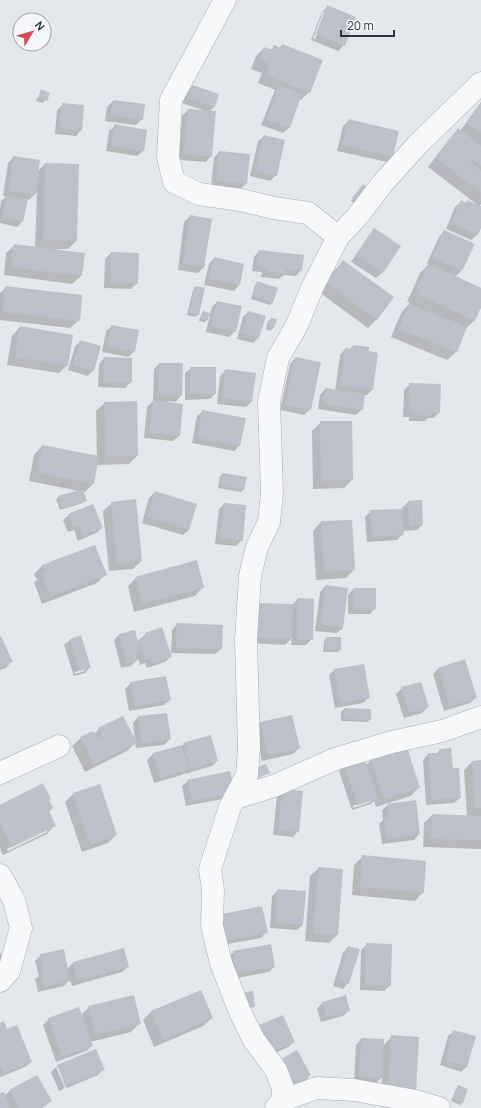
<svg xmlns="http://www.w3.org/2000/svg" width="481" height="1108" viewBox="0 0 481 1108" font-family="Manrope,sans-serif">
  <rect width="100%" height="100%" fill="#e4e7ec"/>
  <path fill="#0003" fill-rule="evenodd" d="M327,7l17,38 -6,6 -27,-11 11,-28zM323,12h3l-11,27h-2z
    M282,45l27,47 -8,8h-2l-10,28 -6,5 -22,-8 14,-35 -17,-7 4,-10 -11,-4 5,-13 8,-8 6,2 4,-3 5,1z
    M192,86l22,21 -5,5 2,44 -5,6 -27,-2 3,-44 6,-6h15l-21,-7 5,-11z
    M42,90l7,3 -6,10 -7,-2z
    M113,101l31,4 -2,14 -6,6 -31,-4 2,-14z
    M481,102v102l-2,3 2,1v17l-4,10 -6,5 -25,-11 9,-22 6,-5 18,4 -51,-39 22,-29 8,-8 2,1z
    M63,104l18,26 -5,6 -21,-2 2,-24z
    M349,120l43,36 -5,6 -50,-11 6,-25z
    M115,126l31,5 -3,20 -6,5 -31,-5 3,-20z
    M264,136l12,39 -6,6 -20,-5 8,-35z
    M219,152l27,32 -6,5 -29,-3 3,-28z
    M14,157l23,15 8,-8 31,77 -8,8h-11v1l27,4 -3,22 -9,8 -68,-9 2,-22 9,-8 20,2 2,-55 -8,8 -2,-1 -5,23 -5,5 -17,-4v-15l1,-7 5,-4 -3,-1 5,-33z
    M361,188l-5,17 -5,-4z
    M190,216l20,3 -6,48 -6,6 -20,-3 6,-48z
    M375,230l24,16 -17,27 -6,5 -25,-16 18,-27z
    M444,231l17,40 -6,6 26,12v19l-3,4 -4,9 -9,8 -9,23 -9,8 -56,-23 10,-24 9,-10 -3,-1 13,-29 9,-9 -2,-1 12,-26z
    M259,251l42,19 -5,6 -12,-1 -5,4 -18,-2 1,-5 -10,-1 2,-14z
    M111,253l27,1 -1,29 -6,6 -27,-1 1,-29z
    M214,258l29,6 -4,21 -5,6 -30,-6 5,-21z
    M343,261l50,37 -17,22 -8,8 -49,-36 16,-22z
    M258,282l14,21 -2,2 -19,-6 4,-14z
    M6,287l73,33 -9,8 -70,-8v-27z
    M195,287l3,28 -3,2 -8,-2 6,-25z
    M217,302l18,29 -6,6 -23,-5 4,-17 -2,-1 -1,6 -3,2 -5,-1 2,-6 2,-3 7,2 2,-7z
    M248,312l10,26 -5,5 -16,-4 6,-22z
    M271,319l4,1 -2,8 -3,3 -4,-2 2,-8z
    M112,326l26,5 -4,21 -6,5 -26,-5 4,-21z
    M20,327l47,38 -8,8 -52,-8 5,-29z
    M81,341l19,6 -7,24 -6,5 -19,-6 7,-24z
    M353,346l19,44 -5,5h-3l-2,14 -6,6 -38,-6 2,-14 5,-6 10,2 5,-36 5,-6 4,1z
    M104,358l27,1v23l-6,6 -27,-1 1,-23z
    M295,358l15,51 -6,6 -24,-5 10,-46z
    M159,364l22,32 -6,6 -8,-1 12,35 -6,5 -29,-3 3,-31 6,-6 1,-32z
    M191,368l24,26 -5,5 -25,1v-27z
    M226,370l25,32 -5,5 -29,-3 3,-28z
    M410,384l29,28 -5,6h-6l-3,3h-16v-4h-6l1,-27z
    M105,403l32,53 -8,8 -32,1 -4,19 -8,8h-2l2,9 -2,2 -23,7 -4,-11 3,-2 20,-6 -50,-10 5,-26 8,-9 55,11 -1,-46z
    M203,411l36,35 -5,5 -42,-8 5,-27z
    M321,422l31,58 -8,8 -31,1 -1,-58z
    M223,474l20,16 -2,2 -23,-4 2,-12z
    M155,492l34,38 -6,5 -41,-12 7,-25z
    M408,502l14,23 -5,5 -14,1v3l-6,6 -30,2 -2,-25 6,-6 32,-1 -1,-2z
    M112,503l29,58 -8,8 -24,2 -6,-60z
    M224,504l18,36 -6,6 -21,-2 4,-35z
    M69,515l33,13 -6,5 -18,8 -4,-11 -6,2 -5,-12z
    M321,522l33,48 -8,8 -30,2 -3,-49z
    M42,566l63,9 -8,8 -55,21 -8,-22 3,-2 -3,-6z
    M136,578l67,9 -8,9 -61,16 -6,-26z
    M325,586l18,42 -6,5 -22,-2 5,-39z
    M353,589l22,19 -5,6h-22v-19z
    M298,599l14,40 -6,6h-15l1,-7 -7,7 -34,-2z
    M177,624l44,25 -6,5 -44,-1 1,-23z
    M146,634l25,22 -6,6 -18,6 -2,-5 -5,2 -2,-6 -7,7 -10,2 -7,-28 5,-5 18,7z
    M0,637l11,25 -5,6 -6,2z
    M81,637l9,30 -5,6 -11,3 -10,-31 6,-5zM85,669v2l-10,3v-2z
    M326,638l14,12 -2,2h-15l1,-11z
    M438,669l38,28 -6,6 -26,8 -11,-37z
    M334,670l34,28 -5,5 -28,5 -6,-33z
    M131,683l39,17 -6,5 -35,6 -4,-22z
    M402,688l26,19 -6,6 -18,5 -8,-24z
    M344,709l26,10 -2,3 -27,-1v-9z
    M138,717l32,22 -6,6 -28,3 -1,-5 -8,8 -42,21 -13,-26 9,-8 13,-4 5,-5 36,12 -2,-18z
    M261,723l38,25 -6,6 -31,7 -7,-32z
    M184,744l33,17 -5,5 -27,8v-1l-3,2 -28,8 -7,-23 6,-6 29,-8z
    M440,750l12,19 8,29 -6,5 -28,2 -3,-45 5,-6h8z
    M372,759l47,28 -8,9 -35,11 -2,-6 -3,3 -19,6 -13,-39 6,-5h20zM371,800v2l-18,6v-2z
    M481,761v88l-58,-2 1,-24 8,-8 35,1 -3,-46 8,-8z
    M230,772l-2,26 -42,8 -4,-20 6,-5z
    M282,790l16,41 -5,6 -20,-2 4,-40z
    M73,794l43,41 -8,8 -26,9 -17,-50z
    M48,800l4,8 -3,4 6,13 -8,9 -44,21 -3,-7v-42zM47,829v3l-39,19 -1,-2z
    M388,805l31,29 -5,6 -32,4 -3,-20 4,-4 -1,-10z
    M363,856l60,36 -8,9 -63,-6 2,-30z
    M319,868l18,67 -8,8 -24,-2 5,-65z
    M278,890l24,35 -5,5 -27,-2 2,-32z
    M222,915l44,17 -5,6 -40,7z
    M367,944l23,41 -6,6 -24,-1 1,-40z
    M348,947v36l-5,6 -10,-3 10,-33z
    M124,950l4,17 -6,5 -50,14 -2,-6 -6,6 -26,6 -3,-13 4,-3 -4,-15 6,-6 26,14 6,-6z
    M0,952l5,9 -5,5z
    M234,952l40,15 -5,5 -37,7 -4,-22z
    M200,992l12,26 -9,8 -49,21 -11,-27 8,-8z
    M322,1003l27,7 -6,6 -22,6 -4,-13z
    M89,1007l50,17 -8,8 -41,10 2,4 -6,5 -30,11 -13,-37 6,-6 32,-4z
    M0,1024l31,38 -6,5 -25,10z
    M454,1031l13,35 -6,6 -21,-7 8,-29z
    M252,1033l42,9 -6,5 -24,11z
    M392,1036l14,64 -25,-2 1,-21 -6,6 -22,-1 2,-37 5,-6 22,7z
    M96,1050l7,19 -5,6 -31,13 -9,-21h-2l9,21 -6,3 -8,-19 6,-6z
    M273,1068l37,7 -5,6 -18,10z
    M37,1076l14,25 -6,5 -3,2h-42v-14l4,2 6,-5z
    M458,1086l4,16 -2,3 -9,-4 5,-12z"/>
  <path fill="#bbc0ca" d="M327,5l29,12 -11,29 -29,-12z
    M282,44l41,16 -13,33 -44,-18 4,-11 -11,-4 5,-13 8,3 2,-5 6,3z
    M192,85l27,9 -4,13 -28,-9z
    M279,85l23,9 -12,34 -24,-9z
    M41,89l9,4 -3,8 -9,-3z
    M113,100l32,4 -2,16 -32,-5z
    M62,103l22,2 -2,26 -22,-3z
    M481,103v30l-15,-10z
    M188,109l28,2 -4,46 -28,-3z
    M348,119l51,12 -6,26 -51,-12z
    M114,124l33,6 -3,21 -33,-5z
    M458,128l23,18v20l-9,-7 -2,3 11,9v22l-45,-35z
    M264,135l21,5 -8,36 -22,-5z
    M219,151l31,3 -3,30 -31,-3z
    M13,156l27,4 -4,34 -27,-3z
    M45,163l34,1 -2,77 -34,-1z
    M363,184l7,6 -11,14 -7,-6z
    M7,195l21,4 -5,23 -21,-5z
    M461,200l5,3 1,-3 14,6v22l-3,7 -27,-12z
    M190,215l22,4 -8,48 -21,-3z
    M374,228l27,18 -18,27 -27,-17z
    M444,230l31,14 -13,27 -30,-14z
    M14,244l71,9 -3,23 -71,-9z
    M259,250l45,5 -2,16 -16,-2v5l-20,-3 1,-4 -10,-1z
    M111,252l28,1 -1,31 -28,-1z
    M214,257l30,7 -4,21 -31,-6z
    M343,260l51,37 -17,23 -51,-37z
    M428,263l53,25v19l-6,14 -60,-28z
    M257,281l21,7 -5,15 -20,-7z
    M5,286l77,9 -2,26 -77,-9z
    M195,286l10,2 -6,27 -10,-2z
    M217,301l25,5 -6,26 -25,-6z
    M409,304l58,23 -10,25 -58,-23z
    M203,311l7,2 -2,7 -7,-2z
    M248,311l18,5 -7,22 -17,-5z
    M271,318l6,1 -3,9 -6,-1z
    M111,325l28,5 -4,22 -28,-5z
    M20,326l53,9 -5,31 -53,-9z
    M80,340l21,6 -7,25 -21,-6z
    M353,345l16,2v4l9,2 -5,37 -33,-4 5,-38 7,1z
    M104,357l28,1v24h-29z
    M295,357l26,5 -10,48 -26,-5z
    M159,363h24l-1,33 -24,-1z
    M190,367h26v27h-26z
    M225,369l31,4 -4,29 -30,-4z
    M409,383l32,1 -1,29 -9,-1v4l-17,-1v-4h-5z
    M325,388l40,6 -2,16 -40,-6z
    M153,400l30,4 -3,32 -31,-3z
    M137,401l1,55 -32,1 -2,-55z
    M202,410l44,8 -6,28 -43,-8z
    M320,421h32l1,59 -32,1z
    M42,445l57,11 -5,28 -57,-11z
    M222,473l25,4 -3,13 -24,-4z
    M83,489l4,12 -25,7 -4,-12z
    M155,491l42,13 -8,26 -42,-13z
    M136,499l6,62 -25,3 -6,-62z
    M422,500l1,25 -14,1 -1,-25z
    M224,503l22,2 -3,36 -23,-3z
    M93,504l10,24 -19,8 -5,-11 -5,2 -6,-13z
    M402,509l2,26 -32,2 -2,-27z
    M352,520l3,50 -31,2 -3,-51z
    M95,545l12,30 -57,21 -9,-23 4,-1 -3,-7z
    M197,560l7,28 -61,16 -8,-27z
    M325,585l23,3 -5,40 -22,-3z
    M353,588h23v21h-22z
    M298,598l16,1 -1,41h-16z
    M257,603l36,1 -1,35 -36,-1z
    M177,623l46,2 -1,24 -46,-1z
    M162,627l10,30 -19,6 -2,-5 -6,2 -7,-20 9,-3 -2,-4z
    M135,630l5,21 -5,2 2,8 -11,2 -7,-29z
    M81,635l10,33 -11,3 -10,-32z
    M0,636h1l12,26 -13,5z
    M326,637h15v13h-16z
    M465,659l12,39 -27,8 -12,-38z
    M364,664l6,34 -30,5 -6,-34z
    M166,676l5,24 -36,6 -5,-24z
    M421,682l8,25 -20,6 -8,-26z
    M344,708l27,1v11l-28,-1z
    M167,713l4,26 -30,4 -3,-27z
    M292,715l8,33 -32,8 -8,-34z
    M123,716l14,27 -43,21 -14,-27 13,-6 4,7 5,-2 -4,-8z
    M211,735l7,26 -27,8 -8,-26z
    M182,745l7,25 -29,8 -7,-25z
    M407,747l13,41 -36,11 -13,-40z
    M451,748l2,20h6l2,30 -29,2 -4,-47h12l-1,-4z
    M364,758l14,41 -20,6 -14,-40z
    M481,760v48h-6l-3,-47z
    M266,764l4,9 -15,6 -4,-9z
    M230,771l5,22 -43,8 -5,-21z
    M43,783l8,16 -2,1 4,8 -4,3 7,15 -44,21 -12,-24v-18z
    M100,784l17,51 -27,10 -17,-52z
    M282,789l21,2 -4,41 -21,-2z
    M416,800l4,34 -33,5 -3,-21 5,-1 -2,-13z
    M432,814l49,2v24l-50,-1z
    M362,855l64,6 -2,32 -64,-6z
    M318,867l25,2 -5,66 -25,-2z
    M277,889l29,2 -3,34 -28,-2z
    M262,906l6,27 -41,7 -5,-26z
    M366,943l26,1 -1,42 -26,-1z
    M271,944l4,23 -38,6 -4,-22z
    M348,946l12,3 -11,35 -11,-4z
    M124,948l5,19 -52,14 -4,-19z
    M64,949l6,32 -26,6 -3,-15h3l-4,-18z
    M201,990l12,28 -50,22 -12,-29z
    M253,991l2,16 -14,2 -2,-16z
    M134,995l7,29 -46,11 -7,-29z
    M346,995l4,16 -24,6 -4,-15z
    M79,1007l14,39 -31,11 -14,-39z
    M283,1015l12,27 -25,11 -13,-27z
    M4,1021l3,8 10,-4 15,37 -28,11 -4,-8v-42z
    M453,1030l23,6 -9,31 -22,-7z
    M391,1035l28,2 -3,55 -28,-2z
    M361,1038l23,1 -2,39 -23,-1z
    M96,1049l9,21 -40,16 -8,-21z
    M297,1050l14,25 -18,11 -15,-25z
    M37,1075l15,26 -13,7h-20l-10,-18z
    M458,1085l10,4 -5,14 -10,-5z
    M4,1092l6,16h-10v-15z"/>
  <g fill="none" stroke-linecap="round" stroke-linejoin="round">
    <g stroke="#a9aeb7" stroke-width="23">
      <path id="minor" d="M225,0l-54,100 -3,57 6,25 25,12 42,6 33,8 34,5 30,24
        M0,773l59,-27
        M235,798l39,-12 61,-27 57,-17 50,-11 39,-14
        M0,875l14,25 7,28 -12,43 -9,10
        M283,1100v-12l-7,-18 -22,-30 -14,-28 -19,-49 -9,-37 1,-36 -3,-21 20,-62 17,-32 2,-26 -3,-109 4,-64 7,-29 12,-25 3,-28 -3,-93 9,-43 19,-33 15,-37 26,-51 19,-20 25,-33 36,-40 63,-61
        M276,1108l7,-8 34,-12 37,2 62,11 23,7"/>
    </g>
    <use href="#minor" stroke="#f7f8fa" stroke-width="22"/>
  </g>
  <g transform="translate(32 32) rotate(52)"><circle r="19" fill="#f4f6f9" stroke="#a4a8b1"/>
  <path d="M0-3L7 15L0 10L-7 15Z" fill="#d1495b"/>
  <text y="-6" font-size="11" font-weight="bold" text-anchor="middle" fill="#2b3445">N</text>
  </g>
  <path d="M341 30v6h53v-6" fill="none" stroke="#2b3445" stroke-width="2"/>
  <text x="347" y="30" font-size="12" fill="#2b3445" stroke="#f4f6f9" stroke-width="3" paint-order="stroke">20 m</text>
</svg>
